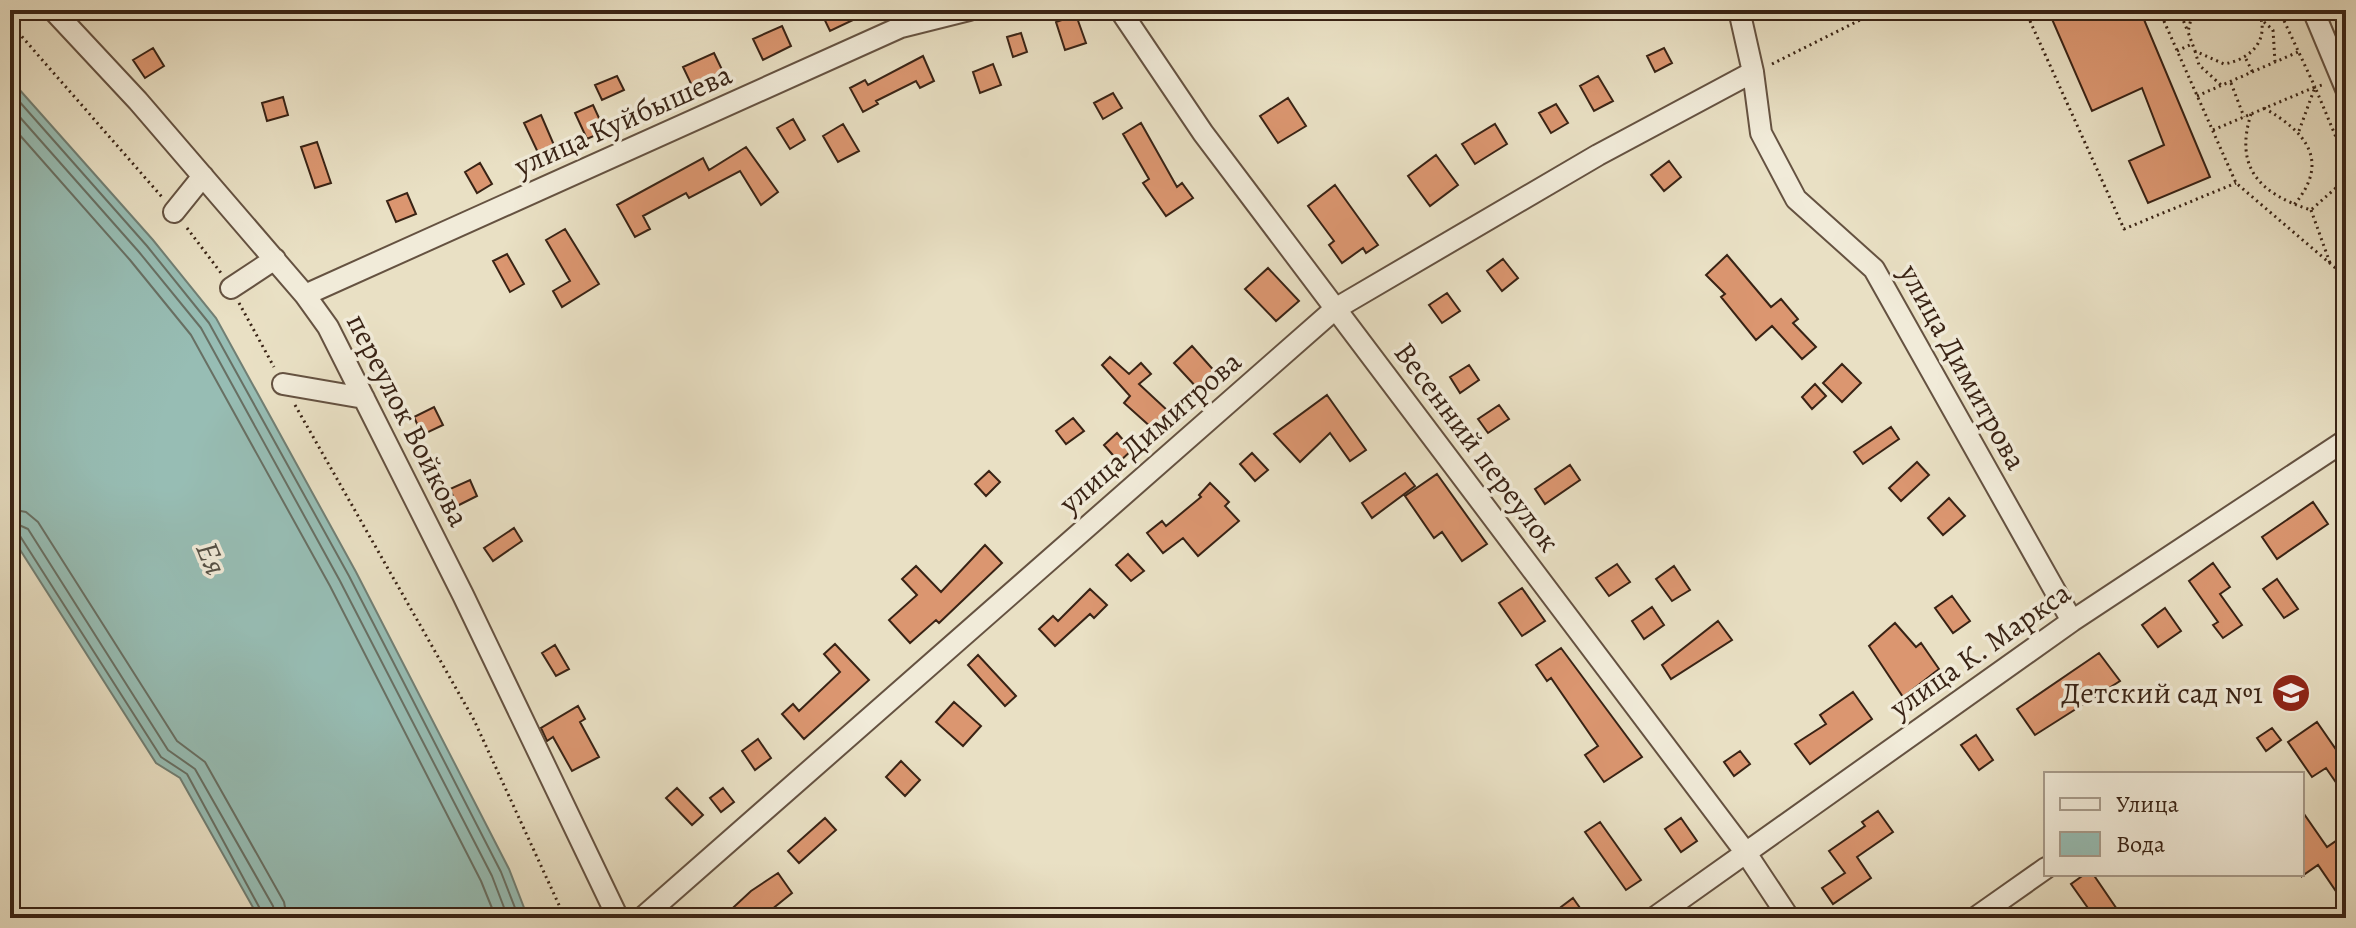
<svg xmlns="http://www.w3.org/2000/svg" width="2356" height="928" viewBox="0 0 2356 928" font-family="Alegreya,serif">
  <rect width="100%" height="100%" fill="#e9e0c4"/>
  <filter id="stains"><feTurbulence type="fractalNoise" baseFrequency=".0025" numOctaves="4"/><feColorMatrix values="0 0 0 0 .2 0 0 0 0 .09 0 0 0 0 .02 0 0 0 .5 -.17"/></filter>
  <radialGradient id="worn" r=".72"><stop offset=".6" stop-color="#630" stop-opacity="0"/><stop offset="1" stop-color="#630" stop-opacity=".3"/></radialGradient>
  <path fill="#97bdb4" stroke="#717f74" stroke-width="2" d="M10,79l143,161 63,78 140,254 153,297 19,49h-269l-79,-140 -24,-15 -146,-229z"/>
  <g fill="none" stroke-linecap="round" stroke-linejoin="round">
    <path stroke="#687064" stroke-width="2" d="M10,91l137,155 62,77 140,253 152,296 18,46
      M10,106l129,146 62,76 139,253 152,295 16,42
      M10,124l120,136 61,75 139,251 151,295 15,37
      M10,509l16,3 12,10 139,219 28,21 79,140 3,16
      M10,521l18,8 140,221 27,19 78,137 2,12
      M10,531l10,5 141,221 26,17 78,144"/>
  </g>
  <path fill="#db9670" stroke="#392315" stroke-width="2" d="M820,10h54l-44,21z
    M2048,10h92l70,167 -62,26 -19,-42 35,-16 -22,-57 -50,23z
    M1076,15l10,28 -21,7 -9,-28z
    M782,26l9,20 -28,14 -10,-21z
    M1021,33l6,19 -14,5 -6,-20z
    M153,48l11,18 -19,12 -12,-18z
    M1664,48l8,15 -17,9 -8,-16z
    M714,53l12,25 -31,14 -12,-25z
    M923,56l11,25 -14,7 -4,-7 -40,20 2,3 -15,8 -13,-24 15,-8 3,5z
    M993,64l8,21 -21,8 -7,-21z
    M617,76l7,14 -22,10 -7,-15z
    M1598,76l15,25 -19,10 -14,-25z
    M1113,93l9,15 -19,11 -9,-16z
    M283,97l5,18 -21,6 -5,-18z
    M1288,98l18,28 -28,17 -18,-27z
    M1556,104l12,19 -17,10 -12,-20z
    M593,105l12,26 -18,8 -12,-26z
    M541,115l16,37 -16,7 -17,-36z
    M793,119l12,21 -15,9 -13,-21z
    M1141,123l36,64 5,-4 11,15 -27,18 -23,-33 6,-4 -26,-45z
    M843,124l16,27 -21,11 -15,-26z
    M1495,124l12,20 -32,20 -13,-20z
    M317,142l14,41 -16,5 -14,-41z
    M746,147l32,45 -17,13 -21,-34 -51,27 -3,-5 -43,23 7,13 -15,8 -18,-32 86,-47 6,12z
    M1436,155l22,30 -28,21 -22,-30z
    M1669,161l12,16 -17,14 -13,-16z
    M480,163l12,21 -15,9 -12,-21z
    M1335,185l43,60 -12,8 -3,-5 -21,15 -13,-18 5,-4 -26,-35z
    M407,193l9,21 -20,8 -9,-21z
    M565,229l34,55 -37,23 -9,-16 17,-10 -24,-41z
    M507,254l17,30 -14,8 -17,-31z
    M1727,255l44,52 10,-8 17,20 -5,4 23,24 -14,12 -30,-33 -16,14 -35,-43 4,-3 -19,-19z
    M1503,259l15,19 -16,13 -15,-20z
    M1268,268l31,33 -23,20 -31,-32z
    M1447,293l13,18 -18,12 -13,-18z
    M1192,346l25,28 -18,16 -25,-27z
    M1110,357l19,17 12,-11 10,11 -12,10 29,27 -16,17 -28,-25 6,-7 -28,-31z
    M1842,364l19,19 -19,19 -19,-19z
    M1469,365l10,15 -19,13 -10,-16z
    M1815,384l11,12 -14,13 -10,-12z
    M1327,395l39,55 -16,11 -20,-28 -30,29 -26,-28z
    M1499,405l10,14 -21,14 -10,-14z
    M434,407l9,18 -21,10 -8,-18z
    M1073,418l11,13 -18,13 -10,-13z
    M1891,427l8,12 -36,25 -9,-12z
    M1117,433l15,17 -13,12 -15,-17z
    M1252,453l16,17 -13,11 -15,-17z
    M1917,462l12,13 -28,26 -12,-13z
    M1570,465l10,15 -35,24 -10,-15z
    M989,471l11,11 -14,14 -11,-12z
    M1405,473l10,13 -43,32 -10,-15z
    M1437,474l50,70 -25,17 -20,-29 -8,6 -29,-42z
    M470,480l7,16 -20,10 -7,-17z
    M1210,483l19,19 -4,4 14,15 -41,35 -15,-18 -20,15 -16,-20 15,-12 4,5 35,-29 -2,-2z
    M1949,498l16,18 -22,19 -15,-17z
    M2313,502l15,22 -51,35 -15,-22z
    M514,528l8,13 -29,20 -9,-13z
    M985,545l17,18 -63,60 -3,-3 -26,23 -21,-23 28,-25 -15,-16 14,-13 25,26z
    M1128,554l16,17 -13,10 -15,-16z
    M2213,563l17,24 -10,7 22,31 -19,13 -10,-13 5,-3 -29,-41z
    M1617,564l13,18 -21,14 -13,-18z
    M1674,566l16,24 -18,11 -16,-22z
    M2277,579l21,30 -14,9 -21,-29z
    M1522,588l23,33 -23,15 -23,-33z
    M1090,589l17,16 -13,13 -4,-4 -35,32 -16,-17 14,-13 5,5z
    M1952,596l18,25 -17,12 -18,-25z
    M1652,607l12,18 -20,14 -12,-18z
    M2165,608l16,23 -23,16 -16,-22z
    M1718,621l14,19 -61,39 -9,-14z
    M1895,623l21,24 5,-4 18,26 -36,28 -34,-51z
    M835,644l34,36 -65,59 -22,-25 11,-10 6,7 41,-39 -16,-18z
    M555,645l14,24 -13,7 -14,-23z
    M1561,648l81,109 -38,25 -19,-27 13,-9 -47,-68 -4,3 -11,-16z
    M2099,653l21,28 -85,54 -18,-26z
    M978,655l38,41 -11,10 -37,-41z
    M1853,692l19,27 -62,45 -15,-20 31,-20 -6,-9z
    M954,702l27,24 -18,20 -27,-24z
    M578,706l7,13 -5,3 19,35 -27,14 -19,-34 -6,4 -6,-13z
    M2317,722l18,26 11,-8v57l-20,-29 -14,9 -24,-35z
    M2272,728l9,12 -15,11 -9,-13z
    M1976,735l17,25 -14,10 -18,-25z
    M758,739l13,19 -16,12 -13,-19z
    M1740,751l10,13 -16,12 -10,-14z
    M901,761l19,19 -15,16 -19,-19z
    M677,788l26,27 -11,10 -26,-27z
    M723,788l11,14 -13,10 -11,-14z
    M1878,811l15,21 -36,25 14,21 -38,26 -11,-16 23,-15 -16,-22 36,-25 -3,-4z
    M2302,811l25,36 19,-13v72l-28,-41 -16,11z
    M825,818l11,12 -37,33 -11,-12z
    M1681,818l16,23 -16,11 -16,-23z
    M1600,822l41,58 -15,10 -41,-58z
    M778,873l14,20 -31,25h-39l29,-27z
    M2085,874h8l30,44h-28l-24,-34z
    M1573,898l14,20h-19l-7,-11z"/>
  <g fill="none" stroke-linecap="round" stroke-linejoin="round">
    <g stroke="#655241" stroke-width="24">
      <path id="minor" d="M53,10l85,91 167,194 23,32 135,268 155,323
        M1120,10l83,123 543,720 43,65
        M1739,10l14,62 8,61 35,66 78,70 198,352
        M2313,10l33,79
        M174,212l29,-36
        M231,288l44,-29
        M305,295l596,-268 68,-17
        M283,384l81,14
        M642,918l693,-609 263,-154 155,-83
        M1654,918l418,-297 274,-181
        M1975,918l71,-50"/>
    </g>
    <path stroke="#392315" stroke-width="3" stroke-dasharray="2 4" stroke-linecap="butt" d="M2025,10l99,219 112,-46
      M2159,10l77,173 110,94
      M2179,10l9,22
      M2193,10l-5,22 7,19 29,13c28,-5 47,-25 34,-54
      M2279,10l36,77 7,-2
      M2343,10l3,7
      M2261,14l9,-4
      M2264,22l9,8 2,32
      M10,23l152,174
      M2177,51l15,-7
      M2195,51l4,14 22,20
      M2246,59l7,14
      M1772,64l108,-54
      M2231,83l13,34
      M2197,96l101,-44
      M2264,108c42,24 67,53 30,97
      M2251,114c-17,54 9,80 60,96l27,-24 8,-19
      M2213,130l102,-43 31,74
      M2299,131l16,-44
      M2311,210l19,53
      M187,228l34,45
      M239,303l35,64
      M295,405l179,315 91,198"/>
    <use href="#minor" stroke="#f1ebd9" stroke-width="20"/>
  </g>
  <defs>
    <g id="school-disc" transform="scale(2)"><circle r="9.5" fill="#8f2418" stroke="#f1ebd9"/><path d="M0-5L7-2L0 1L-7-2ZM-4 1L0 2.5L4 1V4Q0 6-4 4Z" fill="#fff"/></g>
  </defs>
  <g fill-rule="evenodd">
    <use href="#school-disc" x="2291" y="693"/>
  </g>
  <g text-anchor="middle" stroke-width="7" stroke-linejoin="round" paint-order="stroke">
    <g font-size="30" fill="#392315" stroke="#f1ebd9">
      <text transform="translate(623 120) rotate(-24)" y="10">улица Куйбышева</text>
      <text transform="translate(1963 367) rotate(61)" y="10">улица Димитрова</text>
      <text transform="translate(408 420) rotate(63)" y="10">переулок Войкова</text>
      <text transform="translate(1150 432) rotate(-41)" y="10">улица Димитрова</text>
      <text transform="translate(1477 447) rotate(53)" y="10">Весенний переулок</text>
      <text transform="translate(1980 650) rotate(-35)" y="10">улица К. Маркса</text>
    </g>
    <g font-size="30" fill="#392315" stroke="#f1ebd9" text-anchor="end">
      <text x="2263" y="703">Детский сад №1</text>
    </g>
    <g font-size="32" font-style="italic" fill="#555145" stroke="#f1ebd9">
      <text transform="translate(212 558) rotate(67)" y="11">Ея</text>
    </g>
  </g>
  <rect width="2356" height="928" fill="none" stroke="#e9e0c4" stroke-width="40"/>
  <rect x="12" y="12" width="2332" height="904" fill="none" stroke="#392315" stroke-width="4"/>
  <rect x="20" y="20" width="2316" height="888" fill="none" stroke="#392315" stroke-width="2"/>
  <rect x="2044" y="772" width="260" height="104" fill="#f1ebd9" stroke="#a79b8b" stroke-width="2"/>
  <rect x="2060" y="798" width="40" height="12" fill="#f1ebd9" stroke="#a79b8b" stroke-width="2"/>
  <text x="2116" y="812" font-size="24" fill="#392315">Улица</text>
  <rect x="2060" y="832" width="40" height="24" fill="#97bdb4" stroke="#a79b8b" stroke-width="2"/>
  <text x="2116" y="852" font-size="24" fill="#392315">Вода</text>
  <rect width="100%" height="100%" filter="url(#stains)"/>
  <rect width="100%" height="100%" fill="url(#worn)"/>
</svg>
